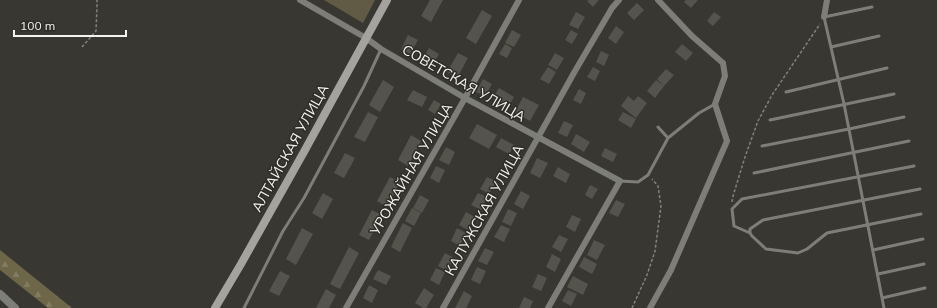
<svg xmlns="http://www.w3.org/2000/svg" width="937" height="308" viewBox="0 0 937 308" font-family="Mulish,sans-serif">
  <defs>
    <pattern id="forest-firs" width="22" height="20" patternUnits="userSpaceOnUse"><rect width="22" height="20" fill="#6e6649"/><path d="M5 1l3.5 6h-7zM16 11l3.5 6h-7z" fill="#837c64"/></pattern>
  </defs>
  <rect width="100%" height="100%" fill="#393732"/>
  <path fill="#615b46" d="M324,0h51l-12,23z"/>
  <path fill="url(#forest-firs)" d="M0,250l72,58h-24l-48,-38z"/>
  <path fill="#54534c" d="M430,0h13l-12,22 -10,-6z
    M589,0h10l-6,7 -6,-6z
    M686,0h12l-7,8 -7,-6z
    M637,3l7,7 -10,10 -7,-7z
    M482,10l10,6 -16,28 -10,-6z
    M576,12l9,5 -7,12 -9,-4z
    M714,12l7,5 -8,9 -6,-5z
    M616,26l8,6 -8,12 -8,-6z
    M512,30l9,5 -7,12 -9,-4z
    M571,30l7,4 -6,10 -7,-4z
    M408,35l10,5 -8,14 -9,-5z
    M505,44l7,4 -5,10 -8,-4z
    M682,44l11,9 -7,8 -11,-9z
    M429,48l10,6 -8,14 -10,-6z
    M601,51l8,4 -5,11 -8,-4z
    M458,53l10,5 -11,20 -10,-6z
    M555,53l9,5 -7,12 -9,-5z
    M548,67l8,5 -7,12 -9,-5z
    M593,67l7,4 -5,10 -8,-4z
    M666,69l8,6 -10,11 -7,-7z
    M483,79l9,5 -7,12 -9,-4z
    M383,80l11,7 -14,25 -11,-7z
    M656,80l8,6 -9,12 -8,-7z
    M499,88l15,9 -6,10 -15,-9z
    M579,89l7,4 -5,11 -8,-4z
    M413,90l14,7 -5,10 -15,-7z
    M628,96l6,5 4,-5 9,7 -11,15 -15,-12z
    M523,97l16,8 -9,16 -15,-9z
    M434,100l7,4 -6,10 -7,-4z
    M368,112l10,5 -13,25 -11,-5z
    M623,112l13,7 -5,9 -13,-8z
    M564,121l9,4 -6,12 -9,-4z
    M477,124l20,11 -8,14 -20,-11z
    M576,134l14,8 -6,10 -13,-8z
    M411,135l10,6 -13,25 -10,-6z
    M501,138l13,7 -5,9 -13,-7z
    M446,147l9,5 -6,13 -10,-5z
    M605,148l12,6 -4,8 -12,-6z
    M345,153l10,5 -11,20 -10,-5z
    M537,158l11,5 -8,15 -10,-5z
    M436,166l9,4 -6,13 -9,-5z
    M558,167l12,7 -4,9 -13,-7z
    M390,177l10,5 -13,25 -10,-6z
    M487,177l9,4 -7,13 -9,-5z
    M590,185l8,4 -6,10 -7,-4z
    M521,191l9,5 -7,13 -9,-5z
    M323,193l10,6 -11,20 -10,-6z
    M478,193l9,4 -6,13 -10,-5z
    M420,195l9,5 -7,13 -9,-5z
    M616,200l9,4 -7,13 -9,-4z
    M412,208l9,5 -7,13 -9,-5z
    M508,209l9,4 -6,13 -9,-4z
    M372,210l10,5 -13,25 -10,-5z
    M466,212l9,5 -7,13 -9,-5z
    M572,215l9,4 -6,13 -9,-5z
    M403,223l9,5 -12,24 -9,-5z
    M501,225l9,4 -6,13 -10,-5z
    M302,228l11,6 -17,31 -10,-6z
    M457,228l9,5 -6,13 -9,-5z
    M559,235l9,4 -7,13 -9,-5z
    M594,240l11,5 -8,15 -10,-5z
    M349,247l10,6 -19,36 -10,-5z
    M485,248l9,4 -7,13 -9,-4z
    M445,253l9,5 -7,13 -9,-5z
    M552,254l9,5 -6,13 -9,-5z
    M584,257l13,7 -5,10 -13,-7z
    M477,267l9,4 -6,13 -9,-4z
    M436,268l9,4 -6,13 -9,-5z
    M378,270l13,6 -5,9 -13,-6z
    M280,271l10,5 -11,20 -10,-5z
    M538,274l9,4 -6,13 -9,-4z
    M573,276l15,8 -5,11 -16,-8z
    M369,285l9,5 -6,13 -9,-5z
    M424,288l10,7 -8,13h-3l-8,-5z
    M326,289l10,6 -7,13h-13z
    M568,290l9,4 -6,12 -9,-5z
    M464,291l8,5 -6,12h-11z
    M524,297l9,4 -3,7h-11z"/>
  <g fill="none" stroke-linecap="round" stroke-linejoin="round">
    <path stroke="#84827e" stroke-width="1.5" stroke-dasharray="3 2" stroke-linecap="butt" d="M82,47l14,-16 1,-25v-6
      M732,202l1,-6 12,-39 13,-36 14,-26 48,-71
      M632,308l15,-33 8,-24 6,-45 -3,-20 -6,-7"/>
    <path stroke="#7d7d7a" stroke-width="3" d="M872,7l-48,10 20,87 40,204
      M831,47l48,-11
      M786,92l101,-24
      M770,120l124,-26
      M658,127l10,11
      M762,146l87,-17 55,-12
      M754,173l155,-32
      M620,181l18,1 10,-7 20,-37 31,-25 16,-9
      M920,189l-157,31 -13,9v4l2,3 14,13 32,4 9,-4 20,-16 94,-19
      M750,233l-16,-7 -2,-17 10,-10 172,-33
      M873,250l50,-11
      M878,274l46,-10
      M882,298l43,-10
      M244,308l39,-77 21,-33 60,-112 17,-37"/>
    <path stroke="#7d7d7a" stroke-width="6" d="M300,0l66,38 15,11 84,49 155,83 -72,127
      M824,17l3,-17
      M346,308l119,-210 54,-98
      M443,308l132,-237 37,-63 7,-8
      M650,308l21,-38 56,-129 -12,-37 10,-28 -2,-13 -31,-27 -34,-36"/>
    <path stroke="#7d7d7a" stroke-width="8" d="M0,294l15,14"/>
    <path stroke="#a5a39f" stroke-width="8" d="M215,308l26,-44 64,-114 82,-150"/>
  </g>
  <g text-anchor="middle" stroke-width="3" stroke-linejoin="round" paint-order="stroke">
    <g font-size="14" fill="#f5f4f0" stroke="#2f2d28">
      <text transform="translate(464 83) rotate(30)" y="5">СОВЕТСКАЯ УЛИЦА</text>
      <text transform="translate(290 148) rotate(-61)" y="5">АЛТАЙСКАЯ УЛИЦА</text>
      <text transform="translate(411 169) rotate(-60)" y="5">УРОЖАЙНАЯ УЛИЦА</text>
      <text transform="translate(484 210) rotate(-61)" y="5">КАЛУЖСКАЯ УЛИЦА</text>
    </g>
  </g>
  <path d="M14 30v6h112v-6" fill="none" stroke="#f5f4f0" stroke-width="2"/>
  <text x="20" y="30" font-size="12" fill="#f5f4f0" stroke="#2f2d28" stroke-width="3" paint-order="stroke">100 m</text>
</svg>
